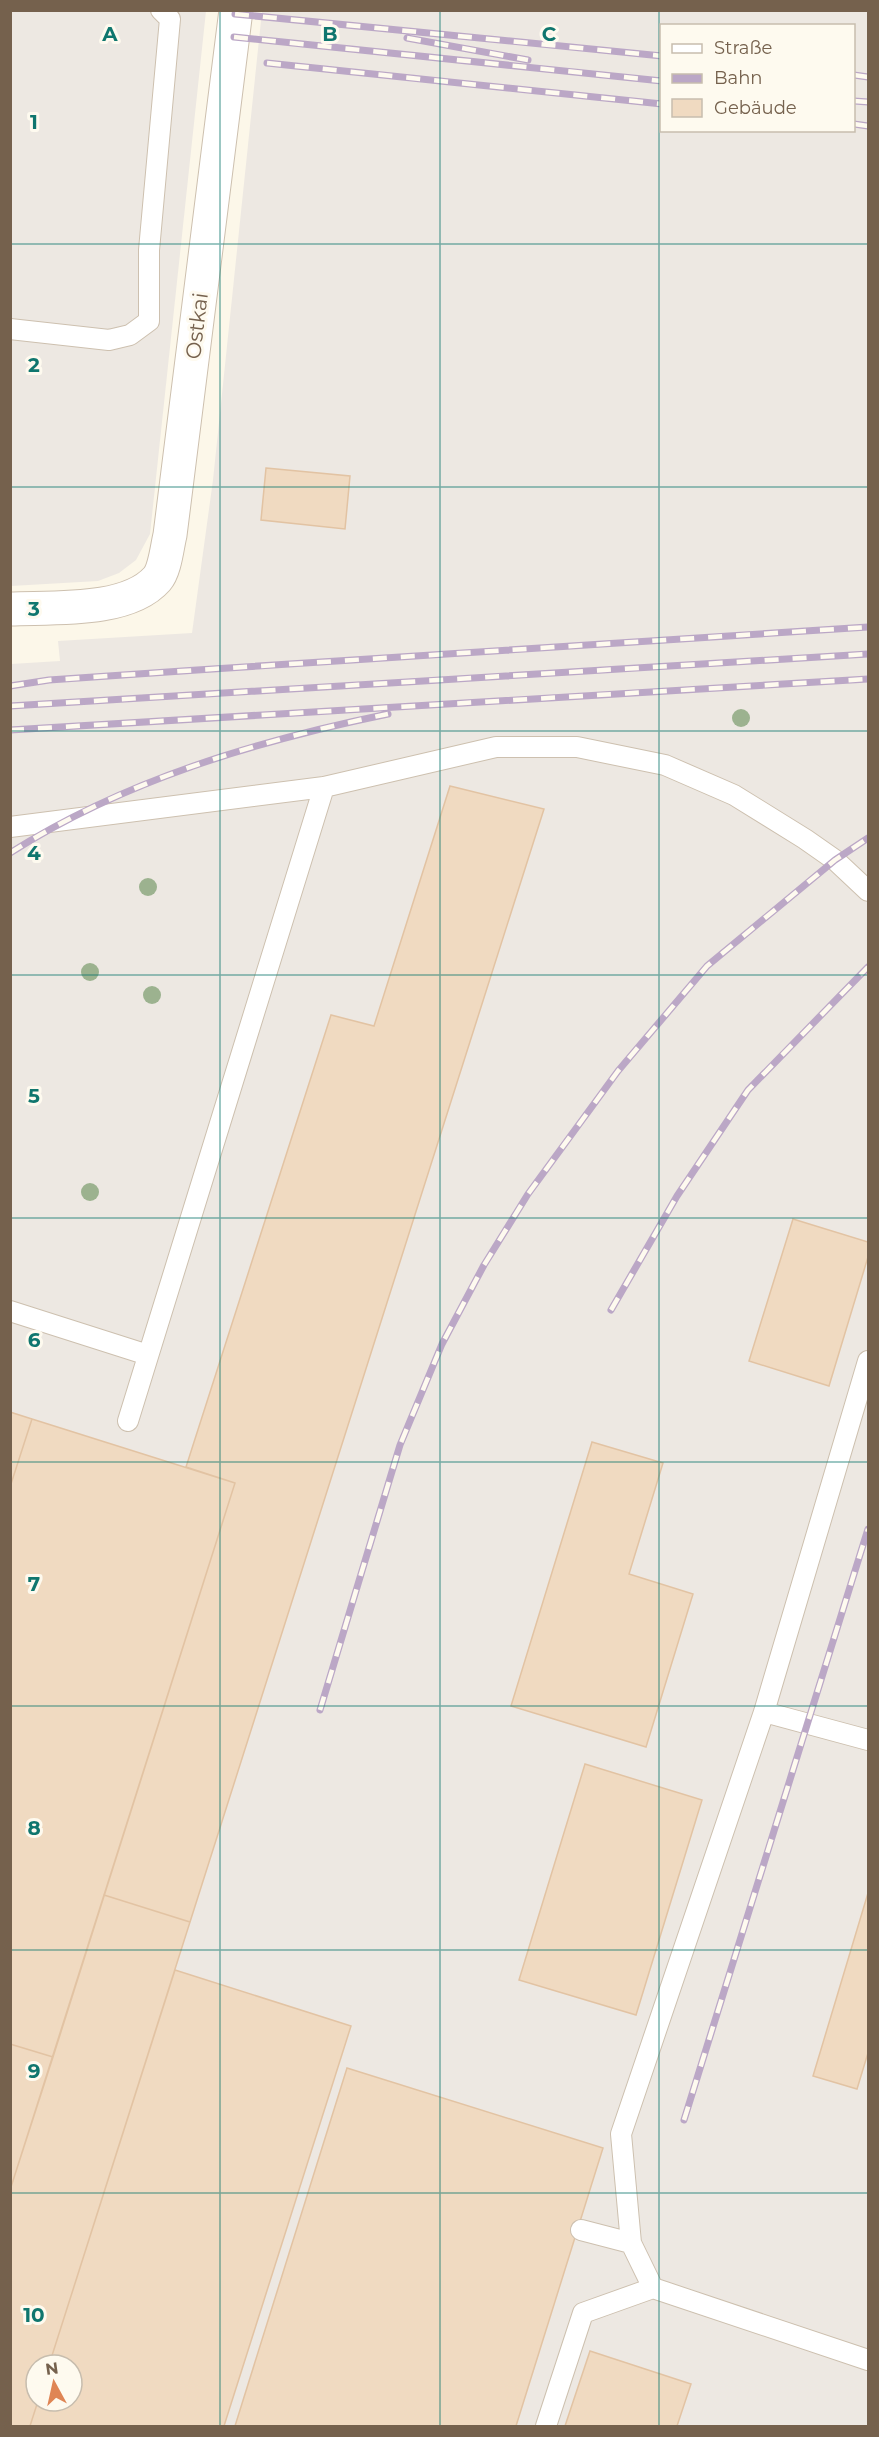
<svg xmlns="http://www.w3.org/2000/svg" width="879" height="2437" viewBox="0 0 879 2437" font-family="Montserrat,sans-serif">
  <rect width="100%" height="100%" fill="#fcf7e9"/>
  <path fill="#ede8e2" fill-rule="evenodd" d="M11,11h195l-56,523 -14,26 -17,13 -21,8 -87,5z
    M262,11h606v2415h-857v-1762l49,-3 -2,-20 134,-8 21,-153zM662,26h192v104h-192zM36,2365h36v36h-36z"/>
  <path fill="#f0dac1" stroke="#e2c3a3" stroke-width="1.5" d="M266,468l84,8 -5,53 -84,-9z
    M450,786l94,23 -354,1113 -86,-27 131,-412 -49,-16 145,-452 43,11z
    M793,1219l75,23v15l-39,129 -80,-25z
    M10,1412l22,7 -22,68z
    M32,1419l203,64 -182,574 -43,-13v-557z
    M592,1442l71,21 -34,111 64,20 -47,153 -135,-41z
    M585,1764l117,36 -66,215 -117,-35z
    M868,1893v160l-11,36 -44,-13z
    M104,1895l86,27 -141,443h-13l2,36 -8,25h-20v-236z
    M175,1970l176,56 -127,400h-194l8,-25h34v-36h-23z
    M10,2044l43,13 -43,133z
    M347,2068l256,80 -87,278h-281z
    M590,2351l101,33 -14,42h-112z"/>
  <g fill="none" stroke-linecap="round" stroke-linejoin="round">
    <g stroke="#cdc0af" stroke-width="22">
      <path id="service" d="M10,329l99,11 21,-5 19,-14v-71l21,-231 -9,-9
        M10,827l314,-40 172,-40h81l88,18 69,30 71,44 30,21 33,31
        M10,1311l138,44
        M128,1421l196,-634
        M764,1712l104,28
        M581,2230l50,13
        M653,2288l-22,-45 -10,-109 143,-422 104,-351
        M546,2426l37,-113 70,-25 215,72"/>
    </g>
    <g stroke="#cdc0af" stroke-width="35">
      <path id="minor" d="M10,609c42,-2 117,4 147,-30 8,-9 10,-32 13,-44l66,-525"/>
    </g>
    <use href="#service" stroke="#fff" stroke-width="20"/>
    <use href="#minor" stroke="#fff" stroke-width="33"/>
    <g stroke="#bba7c6" stroke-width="7">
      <path id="rail" d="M235,14l427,42
        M234,37l428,44
        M407,38l121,22
        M267,63l395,41
        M854,75l14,2
        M854,101l14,1
        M854,124l14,2
        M10,686l39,-6 148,-10 671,-43
        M10,706l858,-52
        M10,730l858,-51
        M10,853c115,-73 246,-112 378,-139
        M611,1310l66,-114 71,-106 120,-123
        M320,1710l80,-265 42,-101 42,-79 44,-71 90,-123 89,-105 128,-106 33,-22
        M684,2120l184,-591"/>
    </g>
    <use href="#rail" stroke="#fefaef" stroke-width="4.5" stroke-dasharray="14" stroke-linecap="butt"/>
  </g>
  <g fill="#9cb28f">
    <circle cx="741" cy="718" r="9"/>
    <circle cx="148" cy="887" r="9"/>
    <circle cx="90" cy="972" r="9"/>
    <circle cx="152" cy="995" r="9"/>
    <circle cx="90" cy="1192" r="9"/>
  </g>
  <path fill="none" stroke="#0f766e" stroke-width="1.5" stroke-opacity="0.55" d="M220,10v2416M440,10v2416M659,10v2416M10,244h858M10,487h858M10,731h858M10,975h858M10,1218h858M10,1462h858M10,1706h858M10,1950h858M10,2193h858"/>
  <g text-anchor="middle" stroke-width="6" stroke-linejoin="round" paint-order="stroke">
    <g font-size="21" fill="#75614d" stroke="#fefaef">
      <text transform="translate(197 326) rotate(-83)" y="7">Ostkai</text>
    </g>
  </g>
  <g font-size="20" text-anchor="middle" font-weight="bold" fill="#0f766e" stroke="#fefaef" stroke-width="6" stroke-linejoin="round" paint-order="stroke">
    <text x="110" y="41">A</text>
    <text x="330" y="41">B</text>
    <text x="549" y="41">C</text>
    <text x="34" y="129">1</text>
    <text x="34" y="372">2</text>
    <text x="34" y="616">3</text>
    <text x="34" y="860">4</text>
    <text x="34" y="1103">5</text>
    <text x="34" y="1347">6</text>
    <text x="34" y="1591">7</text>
    <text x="34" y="1835">8</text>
    <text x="34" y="2078">9</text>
    <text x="34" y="2322">10</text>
  </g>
  <rect width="879" height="2437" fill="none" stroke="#75614d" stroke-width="24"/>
  <rect x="660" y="24" width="195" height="108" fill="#fefaef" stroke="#c7bdae" stroke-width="1.5"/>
  <rect x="672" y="44" width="30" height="9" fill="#ffffff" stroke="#c7bdae" stroke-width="1.5"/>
  <text x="714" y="54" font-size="18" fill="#75614d">Straße</text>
  <rect x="672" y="74" width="30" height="9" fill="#bba7c6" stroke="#c7bdae" stroke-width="1.5"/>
  <text x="714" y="84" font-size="18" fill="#75614d">Bahn</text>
  <rect x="672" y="99" width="30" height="18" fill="#f0dac1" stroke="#c7bdae" stroke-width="1.5"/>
  <text x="714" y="114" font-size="18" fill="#75614d">Gebäude</text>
  <g transform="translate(54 2383) rotate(352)"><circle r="28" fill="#fefaef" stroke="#c7bdae" stroke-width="1.5"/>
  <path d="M0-4.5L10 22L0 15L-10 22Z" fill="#df8554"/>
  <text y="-9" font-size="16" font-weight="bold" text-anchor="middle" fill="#75614d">N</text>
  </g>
</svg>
